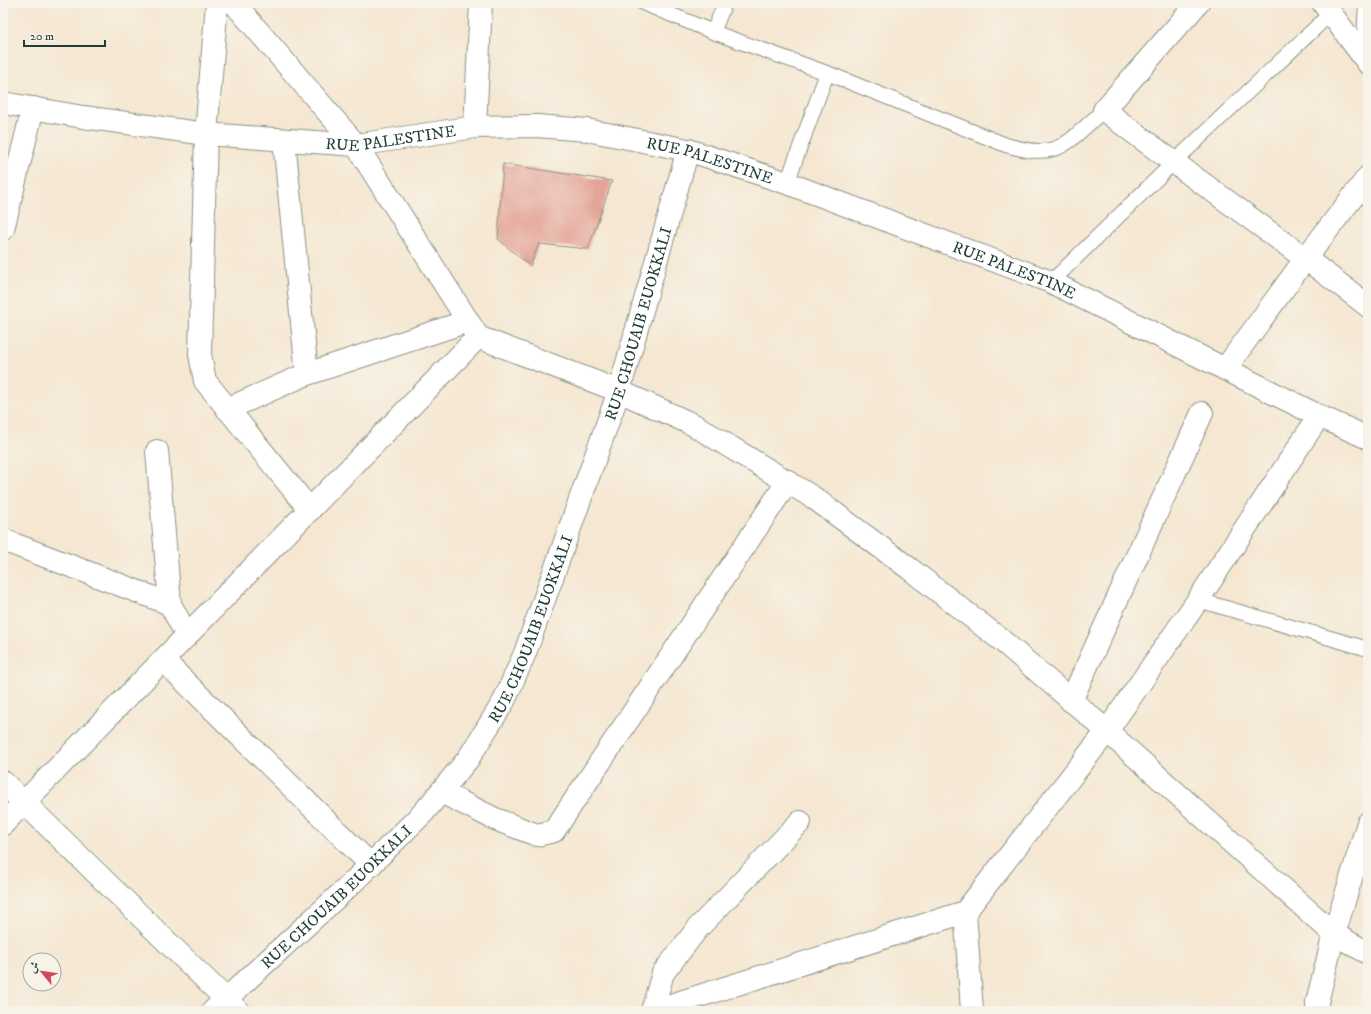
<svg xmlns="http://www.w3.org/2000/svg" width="1371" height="1014" viewBox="0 0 1371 1014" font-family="'IM FELL DW Pica',Amiri,serif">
  <rect width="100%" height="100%" fill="#f7f3e8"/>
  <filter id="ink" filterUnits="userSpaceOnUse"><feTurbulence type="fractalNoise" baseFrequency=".025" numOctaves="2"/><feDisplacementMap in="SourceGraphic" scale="8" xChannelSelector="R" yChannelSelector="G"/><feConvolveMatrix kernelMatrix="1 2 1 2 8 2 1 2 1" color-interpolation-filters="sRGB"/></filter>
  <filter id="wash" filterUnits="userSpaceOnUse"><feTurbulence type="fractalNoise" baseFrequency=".012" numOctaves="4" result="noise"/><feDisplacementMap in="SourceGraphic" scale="16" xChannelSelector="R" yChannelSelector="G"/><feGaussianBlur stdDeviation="0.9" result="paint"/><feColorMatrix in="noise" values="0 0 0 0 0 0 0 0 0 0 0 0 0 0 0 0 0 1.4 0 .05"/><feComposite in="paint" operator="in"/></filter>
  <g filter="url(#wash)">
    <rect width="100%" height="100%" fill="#f5e7d2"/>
    <g id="blocks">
      <path fill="#e4a498" d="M503,164l109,17 -24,68 -49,-5 -9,22 -32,-27z"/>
    </g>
  </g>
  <g filter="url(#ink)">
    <use href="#blocks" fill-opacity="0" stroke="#8a9283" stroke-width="1"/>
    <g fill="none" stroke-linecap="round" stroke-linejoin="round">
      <g stroke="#8a9283" stroke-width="16">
        <path id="service" d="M643,3l70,29 114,41 179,72c54,16 59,-1 98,-35
          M713,32l12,-29
          M1363,57l3,-54
          M787,183l40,-110
          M1051,282l122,-119 158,-150
          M1198,600l170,49"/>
      </g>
      <g stroke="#8a9283" stroke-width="24">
        <g id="minor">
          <path d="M217,3l-11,131 -6,220 5,27 105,129"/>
          <path d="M234,3l122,142 122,192 141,54 75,34 120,73 96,71 90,70 107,92 227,203 34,19"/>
          <path d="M1198,3l-94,107c87,67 178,129 264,196"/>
          <path d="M1323,3l45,60"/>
          <path id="s1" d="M3,103l80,14 123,17 150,11 119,-18 62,-1 50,4 101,20 99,33 264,99 268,134 49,22"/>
          <path d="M475,127l6,-124"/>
          <path d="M284,140l23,234"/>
          <path d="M3,229l30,-121"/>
          <path d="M1225,369l81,-111 62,-81"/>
          <path d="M227,409l80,-35 161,-53"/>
          <path d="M157,451l13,153 17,32"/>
          <path d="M3,540l167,64"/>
          <path d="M163,660l208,205"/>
          <path d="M1071,701l131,-288"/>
          <path d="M3,782l235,229"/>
          <path d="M441,792l54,27 42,16 17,-4 234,-350"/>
          <path d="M3,824l475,-487"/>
          <path d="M965,912l7,99"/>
          <path id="s2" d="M213,1011l136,-125 75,-74 44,-53 36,-58 21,-48 94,-262 69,-241"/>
          <path d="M652,1011l313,-99 142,-181 91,-131 121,-184"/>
          <path d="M652,1011l11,-38 35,-45 102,-106"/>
          <path d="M1317,1011v-9l17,-68 34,-111"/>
        </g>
      </g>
      <use href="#service" stroke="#fff" stroke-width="14"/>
      <use href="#minor" stroke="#fff" stroke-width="22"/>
    </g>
  </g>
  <g text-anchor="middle" stroke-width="3" stroke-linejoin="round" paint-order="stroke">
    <g font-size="16" fill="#1f3d34" stroke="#f7f3e8">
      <text dy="6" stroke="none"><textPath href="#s1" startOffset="391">RUE PALESTINE</textPath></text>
      <text dy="6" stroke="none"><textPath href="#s1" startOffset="715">RUE PALESTINE</textPath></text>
      <text dy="6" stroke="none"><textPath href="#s1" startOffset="1039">RUE PALESTINE</textPath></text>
      <text dy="6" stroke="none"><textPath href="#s2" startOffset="828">RUE CHOUAIB EUOKKALI</textPath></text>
      <text dy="6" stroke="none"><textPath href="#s2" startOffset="504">RUE CHOUAIB EUOKKALI</textPath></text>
      <text dy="6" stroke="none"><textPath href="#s2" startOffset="168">RUE CHOUAIB EUOKKALI</textPath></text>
    </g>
  </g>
  <rect width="1371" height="1014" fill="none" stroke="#f7f3e8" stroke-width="16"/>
  <g transform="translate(42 972) rotate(299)"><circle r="19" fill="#f7f3e8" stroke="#a1aaa0"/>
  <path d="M0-3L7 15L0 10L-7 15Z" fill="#d1495b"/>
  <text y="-6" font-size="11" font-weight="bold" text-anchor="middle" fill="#1f3d34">ش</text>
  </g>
  <path d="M24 40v6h81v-6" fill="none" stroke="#1f3d34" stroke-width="2"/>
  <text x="30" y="40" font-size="12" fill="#1f3d34" stroke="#f7f3e8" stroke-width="3" paint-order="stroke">20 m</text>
</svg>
